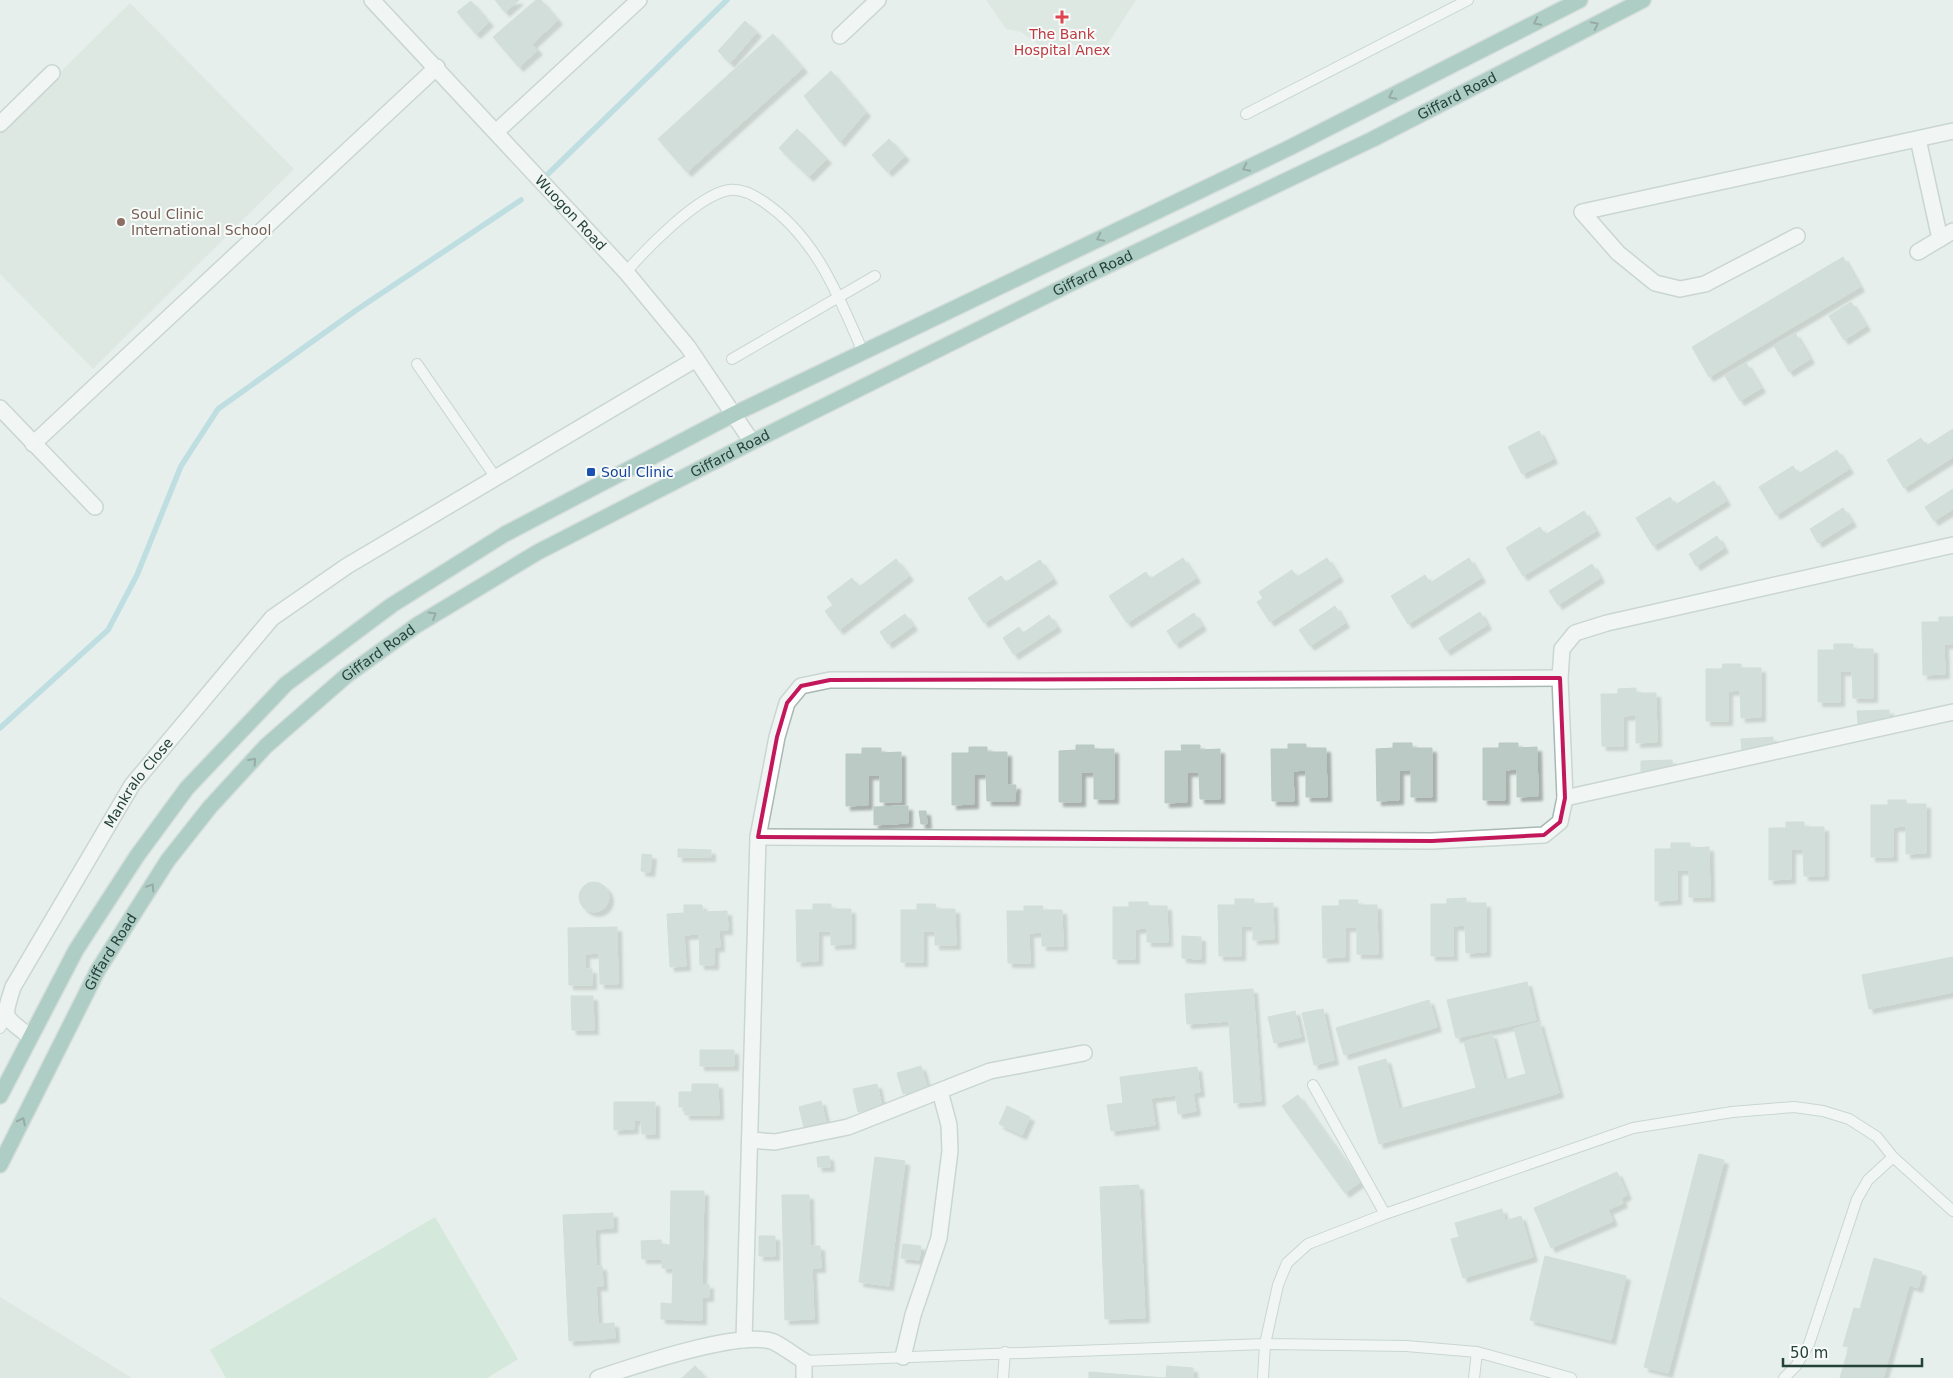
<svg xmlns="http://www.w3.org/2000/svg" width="1953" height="1378" viewBox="0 0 1953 1378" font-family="'DejaVu Sans',sans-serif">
  <defs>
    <filter id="shadow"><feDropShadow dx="4.5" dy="4.5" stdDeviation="1" flood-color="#0004"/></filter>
  </defs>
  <rect width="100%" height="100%" fill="#e6efeb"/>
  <path fill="#d4dfda" d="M986,0h150l-29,45h-68l-18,-13 -15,-3z
    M130,3l164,166 -201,200 -93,-95v-142z
    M0,1297l132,81h-132z"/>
  <path fill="#bfe0c8" d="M435,1217l83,142 -31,19h-261l-16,-28z"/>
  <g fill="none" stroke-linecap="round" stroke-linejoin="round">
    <path stroke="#8ec9d4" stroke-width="5.5" d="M548,174l179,-174
      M0,728l108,-98 29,-55 44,-109 37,-57 137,-98 166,-111"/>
  </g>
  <path fill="#bbcac4" stroke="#b8c9c2" filter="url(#shadow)" d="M495,0h24l-14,12z
    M536,0h5l17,20 -26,24 6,6 -19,17 -26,-30z
    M471,1l18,21 -13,12 -19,-22z
    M745,21l12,11 -27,31 -12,-12z
    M773,34l30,34 -116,104 -29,-33z
    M831,71l35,41 -26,30 -36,-46z
    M797,129l30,30 -18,18 -30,-29z
    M889,139l16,17 -17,16 -16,-17z
    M1843,257l17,30 -151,90 -17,-30z
    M1851,302l15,24 -22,14 -15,-24z
    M1795,333l15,26 -21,13 -15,-26z
    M1746,363l15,25 -21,13 -15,-25z
    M1953,429v28l-49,31 -17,-28 34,-22 5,8z
    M1539,431l14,28 -31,15 -14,-27z
    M1837,450l12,19 -73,46 -17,-28 34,-21 5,8z
    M1714,481l12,20 -73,45 -17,-28 34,-21 5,8z
    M1953,489v20l-19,12 -9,-14z
    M1843,508l9,14 -34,21 -8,-14z
    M1584,511l12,20 -73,45 -17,-28 34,-21 5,8z
    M1717,536l7,12 -28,18 -7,-12z
    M1183,558l13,20 -69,45 -18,-27 37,-24 4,7z
    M1327,558l12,19 -69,45 -13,-20 6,-4 -4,-6 33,-22 5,7z
    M1469,558l12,20 -73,46 -17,-28 34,-21 5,8z
    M896,559l13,17 -70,54 -14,-19 8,-6 -6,-8 25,-19 7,9z
    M1040,560l13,19 -69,44 -16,-25 33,-22 5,6z
    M1592,564l8,14 -42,27 -9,-14z
    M1335,606l10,17 -35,23 -11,-16z
    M1480,612l7,13 -41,26 -7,-13z
    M1194,613l8,13 -27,18 -8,-13z
    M905,614l8,12 -25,18 -8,-12z
    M1049,615l8,12 -43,28 -11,-17 16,-11 4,6z
    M1939,617h14v27h-9l1,30 -22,1 -1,-53h17z
    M1834,644h19v5h20v49h-20l-1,-27h-12v31h-22v-52h16z
    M1723,664h18v4h20v49l-20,1 -1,-28 -12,1v30h-22v-52h16z
    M1636,688v5h20l1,49 -21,1v-28l-13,1v30h-21l-1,-52h17v-5z
    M1889,710v13l-31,1 -1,-13z
    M1773,737v14l-31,1 -1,-13z
    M1393,743h19v5h20v49h-21v-27h-12v30l-22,1 -1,-52 17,-1z
    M1499,743h19v5l19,-1 1,49 -21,1v-28l-12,1v30h-22v-52h16z
    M1288,744h18v4h20l1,49h-21v-27l-13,1 1,30h-22l-1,-52h17z
    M1076,745h18v4h20v50h-20v-27h-13v30h-22v-51l17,-1z
    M1181,745h19v5l20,-1v50h-20l-1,-27h-12v30l-22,1v-52h17z
    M969,747h18v5h20v33h9l-1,16h-28l-1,-27h-12v30l-22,1v-52h17z
    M862,748h19v5l20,-1v50h-21v-27h-12v30l-22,1v-52h16z
    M1672,760l1,13 -32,2v-14z
    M1888,800h18v4h20v49l-20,1v-28l-13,1v30h-22v-52h17z
    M908,806v17l-34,2v-18z
    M919,811h7l1,13h-6z
    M1786,822h18v5h20v49h-20l-1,-27h-12v30l-22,1v-52h17z
    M1671,843h19v5l19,-1 1,50h-21v-27h-12v30l-22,1v-52h16z
    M678,849l33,1v7h-33z
    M642,854l10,1 -2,17 -9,-1z
    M579 897a15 15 0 1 1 30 0a15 15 0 1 1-30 0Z
    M1466,898v5h20v49l-20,1 -1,-28 -12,1v30h-22v-52h16v-5z
    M1235,899h19v5l19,-1 1,36 -21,1v-14h-12v30h-22l-1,-51h17z
    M1339,900h19l-1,5h20l1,49h-21v-27h-12v30l-22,1 -1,-52h17z
    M1129,902h19v4h19l1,36h-21v-14l-12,1v30h-22v-52h16z
    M813,904h18v5h20v35l-20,1v-14h-13v30l-21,1 -1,-52h17z
    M917,904h18l1,5h19l1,36h-21v-14h-12v31h-22v-52h16z
    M684,905h18l1,7 24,-1 1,19h-9l1,17h-6v18h-14l-1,-31 -15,1 2,31 -16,1 -3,-53 17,-1z
    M1024,906h19l-1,4h20l1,36h-21v-14l-13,1 1,30h-22l-1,-52h17z
    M617,927l1,57h-18l-1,-31 -14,1v15h7v16h-23l-1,-57z
    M1182,936l19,1v22l-19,-1z
    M1953,957v35l-84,17 -7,-34z
    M1527,982l9,38 -80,18 -9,-38z
    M1253,989l8,112 -27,2 -5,-82 -42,3 -2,-30z
    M571,996h22l1,34h-22z
    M1429,1000l8,27 -93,28 -8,-27z
    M1323,1009l11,51 -20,5 -12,-52z
    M1295,1011l6,26 -27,6 -6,-26z
    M1539,1022l20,71 -180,51 -21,-77 28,-8 13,50 77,-21 -12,-46 28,-8 12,46 22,-6 -12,-45z
    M700,1050h34v16h-34z
    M921,1066l6,21 -24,7 -6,-21z
    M1197,1067l3,25 -7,1 3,18 -18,3 -2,-19 -25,3 4,27 -44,6 -4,-26 16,-2 -3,-26z
    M692,1084h26l1,31h-34v-8h-6v-15h13z
    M877,1084l5,23 -24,5 -5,-23z
    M1298,1095l62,87 -15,11 -63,-87z
    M821,1101l5,21 -22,6 -5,-21z
    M614,1102h41v32h-13l-1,-14h-7v9l-20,1z
    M1007,1106l23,11 -8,18 -23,-11z
    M1699,1154l25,6 -56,213 -24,-6z
    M829,1156l1,11h-12l-1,-10z
    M875,1157l30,4 -16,125 -30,-4z
    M1617,1172l10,23 -6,3 2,5 -15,7 5,11 -62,27 -17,-40z
    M1139,1185l6,133 -40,1 -5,-132z
    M671,1191h33l-2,94 7,-1v13h-7v23l-41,-1v-16l11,1 1,-36h-11v-24l8,1z
    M782,1195h27l1,51h10l1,22h-9l2,51 -29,1z
    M1502,1209l3,12 16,-5 12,41 -70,21 -12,-39 8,-2 -4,-14z
    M613,1213v15l-18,1 1,37h6l1,20h-7l2,38 16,-1 1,15 -46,3 -6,-126z
    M759,1236h16v20h-16z
    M661,1240l1,19h-20l-1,-18z
    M903,1244l18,2 -2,14 -18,-2z
    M1545,1256l81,20 -15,64 -81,-20z
    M1874,1258l48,14 -4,16 -9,-3 -26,93h-43l9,-31 -6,-1 11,-38 6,1z
    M695,1366l11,12h-24z
    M1167,1366l26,2v10h-104v-6l77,6z"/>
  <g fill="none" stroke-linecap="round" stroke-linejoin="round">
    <g stroke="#a8b8b2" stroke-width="12">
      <path id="lane" d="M1246,114l222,-114
        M626,272c20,-23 72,-77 103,-82 13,-2 25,5 35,12 52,35 75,95 99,150
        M732,359l143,-83
        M417,364l79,114
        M0,1028l7,-11
        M1313,1085l72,129
        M804,1361l461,-17 141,2 71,6 94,26
        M1003,1378l2,-26
        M1263,1378l2,-34 13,-59 9,-22 21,-19 77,-30 248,-86 99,-16 62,-5 29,4 26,8 28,18 16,20 60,54
        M1474,1378l3,-26
        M1784,1378l12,-12 13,-22 48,-145 11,-19 25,-23"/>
    </g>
    <g stroke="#a8b8b2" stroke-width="18">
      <g id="street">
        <path id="s1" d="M372,0l254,272 62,75 64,95"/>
        <path d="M840,36l38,-36"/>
        <path d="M0,124l52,-51"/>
        <path d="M496,132l143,-132"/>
        <path d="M1918,139l22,100"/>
        <path d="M1797,236l-92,48 -25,5 -25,-6 -37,-30 -36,-41 371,-81"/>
        <path d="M1918,252l35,-21"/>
        <path d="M0,408l95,99"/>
        <path d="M33,444l404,-377"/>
        <path d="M1565,798l388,-86"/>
        <path d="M758,837l674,4 112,-6 16,-13 5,-24 -5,-120 2,-29 13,-16 32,-10 346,-78"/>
        <path id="s2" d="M30,1037c-26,-22 -28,-16 -17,-50l119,-202 140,-167 75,-52 349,-207"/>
        <path d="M750,1140l25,2 73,-15 142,-56 94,-18"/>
        <path d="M744,1340l14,-503 19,-100 10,-34 14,-17 29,-6h39l173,1 518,-3"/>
        <path d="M903,1357l10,-42 26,-77 11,-87 -1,-26 -9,-34"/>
        <path d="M598,1378c36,-12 143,-49 176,-36 10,5 20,13 30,19v17"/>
      </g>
    </g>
    <g stroke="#c2cac8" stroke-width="18">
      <g id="primary">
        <path d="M0,1096l76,-146 61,-94 50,-68 99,-104 106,-79 113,-71 229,-120 555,-266 291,-148"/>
        <path id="s3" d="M0,1165l98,-195 70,-110 42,-53 56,-61 80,-70 71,-51 121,-73 214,-110 336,-167 285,-136 270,-139"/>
      </g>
    </g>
    <use href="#lane" stroke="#fff" stroke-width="10"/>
    <use href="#street" stroke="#fff" stroke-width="15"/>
    <use href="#primary" stroke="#6aa596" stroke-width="15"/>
  </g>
  <defs><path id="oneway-chevron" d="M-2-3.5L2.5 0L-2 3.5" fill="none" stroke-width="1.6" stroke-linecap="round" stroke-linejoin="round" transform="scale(1.25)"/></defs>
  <g stroke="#365b51">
    <use href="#oneway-chevron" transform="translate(1537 22) rotate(153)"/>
    <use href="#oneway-chevron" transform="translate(1595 25) rotate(-27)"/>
    <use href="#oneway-chevron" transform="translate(1392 96) rotate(153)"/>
    <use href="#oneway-chevron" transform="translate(1246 168) rotate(154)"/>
    <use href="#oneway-chevron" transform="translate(1100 238) rotate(154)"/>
    <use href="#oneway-chevron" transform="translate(433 615) rotate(-31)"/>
    <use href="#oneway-chevron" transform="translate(253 761) rotate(-48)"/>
    <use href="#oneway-chevron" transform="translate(151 887) rotate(-57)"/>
    <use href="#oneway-chevron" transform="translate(22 1121) rotate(-63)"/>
  </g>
  <path d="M0 0H1953V1378H0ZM1560,678l5,120 -5,24 -16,13 -112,6 -674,-4 19,-100 10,-34 14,-17 29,-6z" fill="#e6efeb" fill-opacity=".55" fill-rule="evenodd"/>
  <path fill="none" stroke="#c2185b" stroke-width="4" stroke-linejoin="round" d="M1560,678l5,120 -5,24 -16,13 -112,6 -674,-4 19,-100 10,-34 14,-17 29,-6z"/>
  <path fill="#e0444e" stroke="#f7fbf9" stroke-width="2" d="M1059.5 9.5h5v5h5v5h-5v5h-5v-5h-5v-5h5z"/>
  <circle fill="#8d6e63" stroke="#f7fbf9" stroke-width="2" cx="121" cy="222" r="5"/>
  <rect fill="#1a4fb4" stroke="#f7fbf9" stroke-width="2" x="586" y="467" width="10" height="10" rx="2.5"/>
  <g text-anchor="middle" stroke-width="4" stroke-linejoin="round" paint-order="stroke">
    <g font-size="14" fill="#be3a42" stroke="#f7fbf9">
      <text x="1062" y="39">The Bank<tspan x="1062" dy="16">Hospital Anex</tspan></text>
    </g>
    <g font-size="14" fill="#24423a" stroke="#f7fbf9">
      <text dy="5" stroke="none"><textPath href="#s3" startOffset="1860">Giffard Road</textPath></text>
      <text dy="5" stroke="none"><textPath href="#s1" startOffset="291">Wuogon Road</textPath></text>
      <text dy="5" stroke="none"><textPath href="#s3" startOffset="1455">Giffard Road</textPath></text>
      <text dy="5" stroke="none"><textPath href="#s3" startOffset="1050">Giffard Road</textPath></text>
      <text dy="5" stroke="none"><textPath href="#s3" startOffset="645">Giffard Road</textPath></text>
      <text dy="5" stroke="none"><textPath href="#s2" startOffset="301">Mankralo Close</textPath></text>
      <text dy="5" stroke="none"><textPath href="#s3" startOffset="240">Giffard Road</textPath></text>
    </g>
    <g font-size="14" fill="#785e54" stroke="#f7fbf9" text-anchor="start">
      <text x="131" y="219">Soul Clinic<tspan x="131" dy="16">International School</tspan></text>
    </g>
    <g font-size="14" fill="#164399" stroke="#f7fbf9" text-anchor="start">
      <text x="601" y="477">Soul Clinic</text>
    </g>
  </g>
  <path d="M1783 1358v8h139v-8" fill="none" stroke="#24423a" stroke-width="2.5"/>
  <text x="1790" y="1358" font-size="15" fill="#24423a" stroke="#f7fbf9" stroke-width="4" paint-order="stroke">50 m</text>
</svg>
